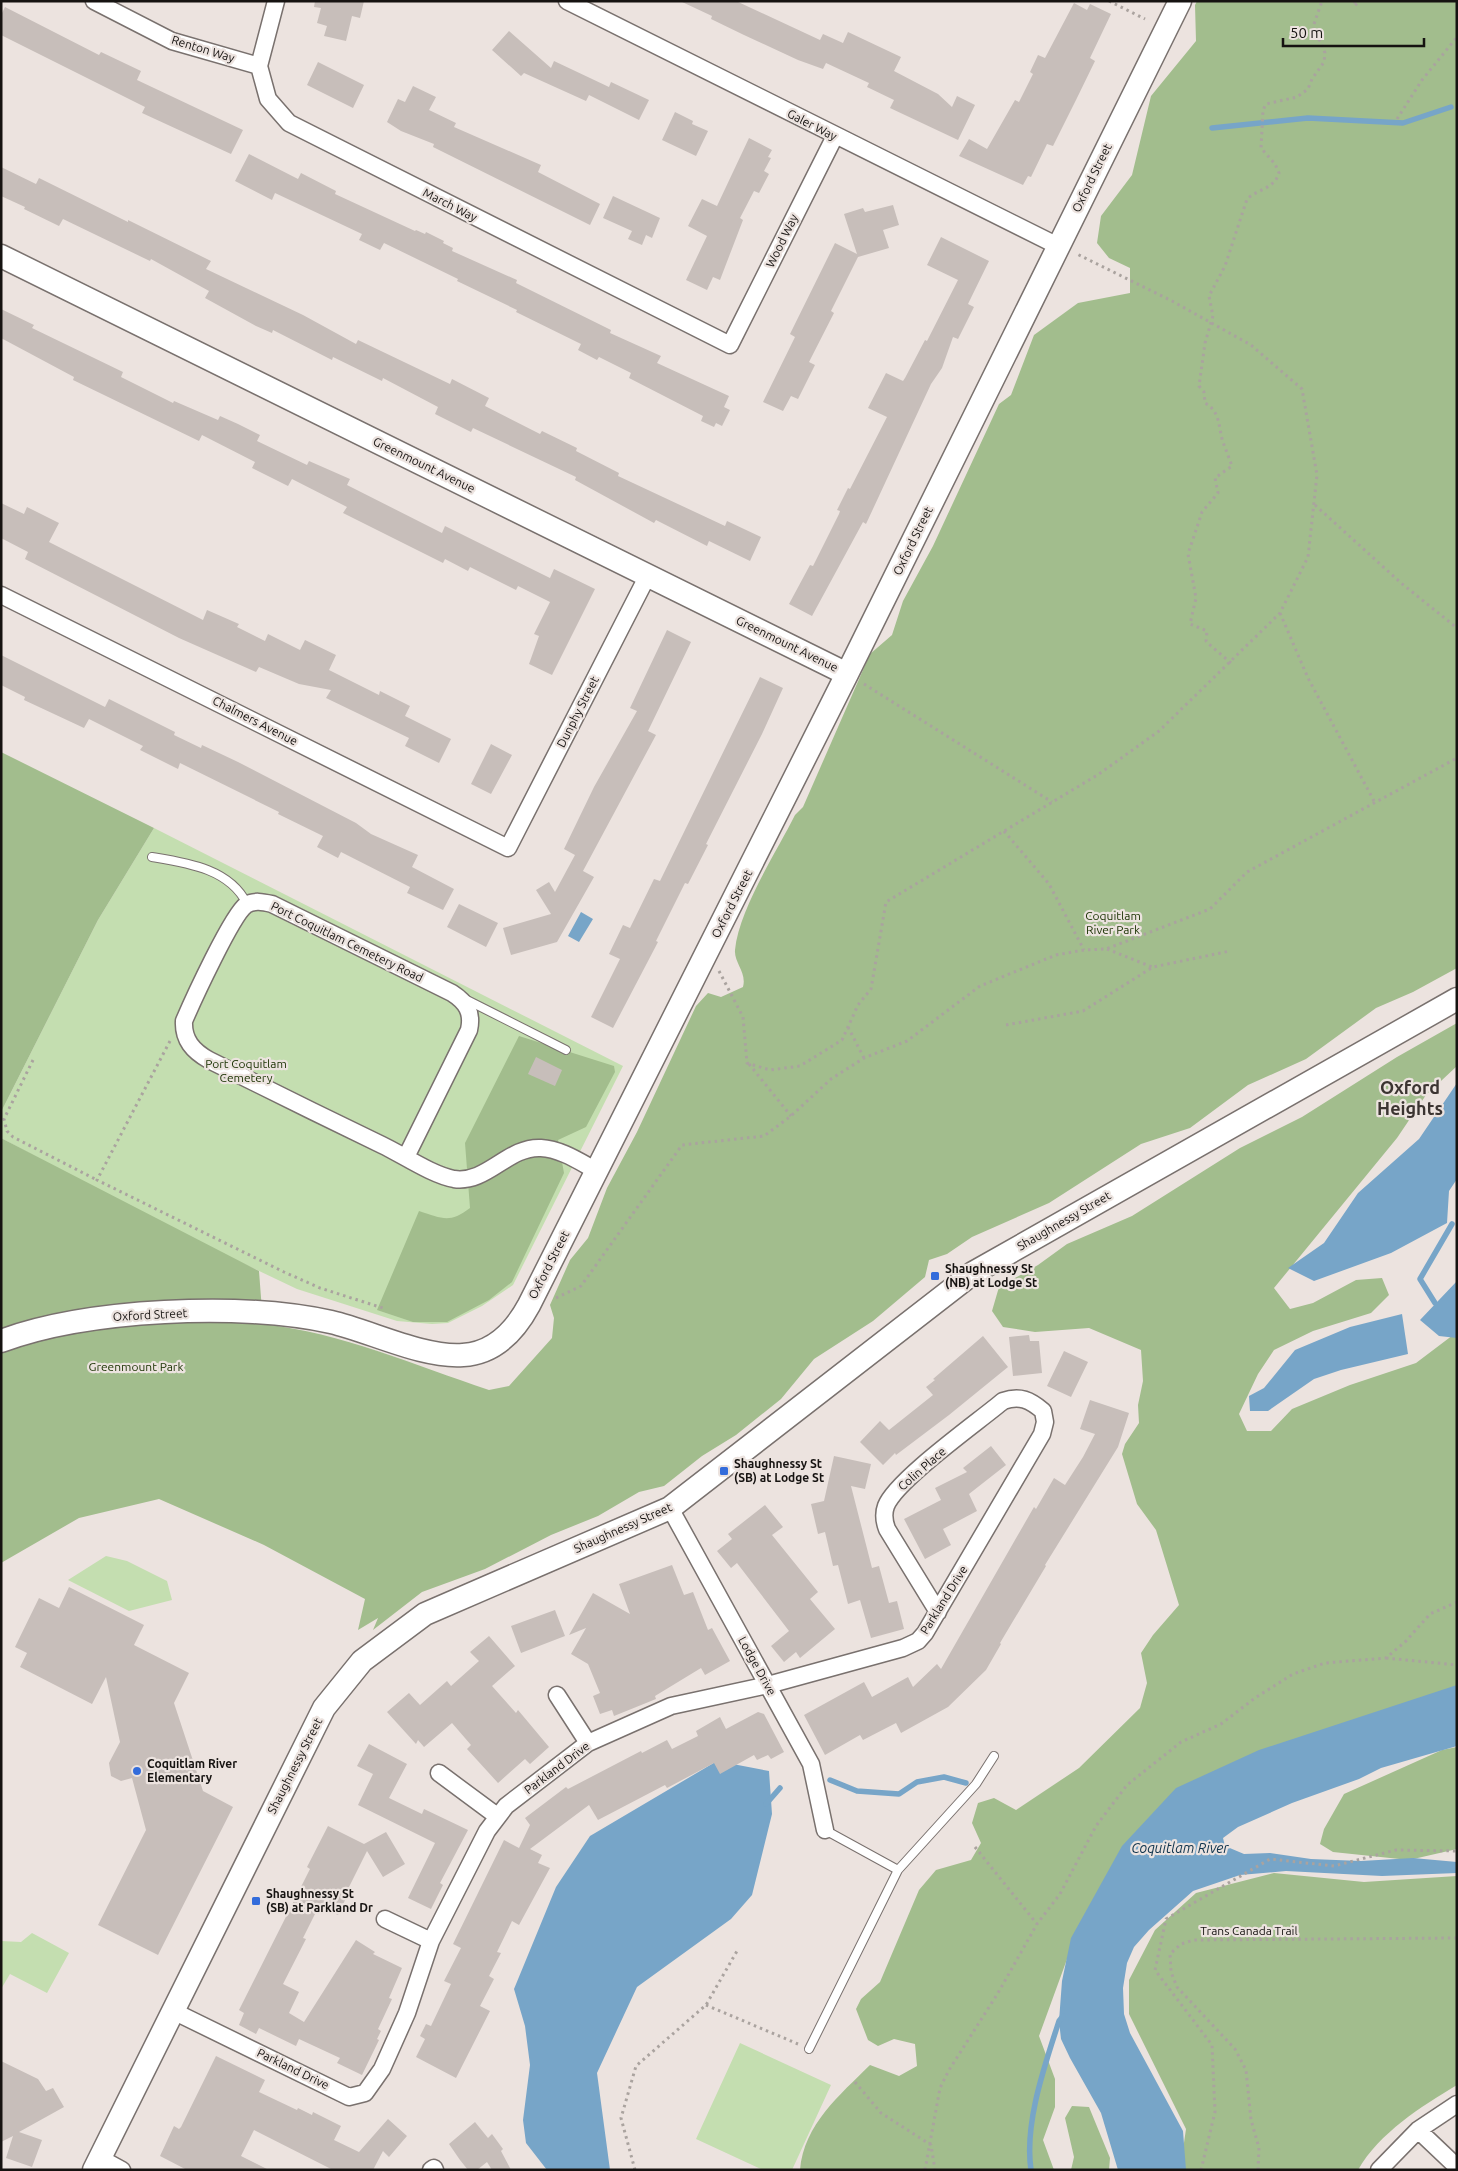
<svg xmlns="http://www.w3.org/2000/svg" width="1458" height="2171" viewBox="0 0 1458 2171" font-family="Ubuntu,sans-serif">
  <rect width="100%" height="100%" fill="#ece3df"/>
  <path fill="#c4deb0" d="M154,828l469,238 -110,219 -31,21 -34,17 -16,1 -35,-3 -100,-32 -124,-59 -172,-92v-26l97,-192z
    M106,1556l21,5 40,20 5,19 -43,11 -61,-31z
    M32,1933l37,20 -22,40 -37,-19 -9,15v-48l20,1z
    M740,2043l91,42 -39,85h-29l-67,-31z"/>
  <path fill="#a2bd8d" d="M1197,1h260v967l-44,24 -37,16 -70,51 -58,26 -58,43 -49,16 -92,59 -77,34 -25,17 -18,6 -4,17 -52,44 -59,38 -33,40 -45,36 -34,21 -38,30 -25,6 -41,24 -47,19 -66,34 -63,23 -49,38 5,-12 -20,12 7,-31 -101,-54 -105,-46 -80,19 -78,45v-425l258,133 4,53c79,9 151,41 226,66l20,-4 43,-48 2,-20 -4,-13 20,-45 18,-22 19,-50 30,-56 59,-126 12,-13 13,4 22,-10c4,-15 -9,-24 -8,-37 4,-41 41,-97 60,-135l8,-8 67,-153 22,-19 11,-34 30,-55 66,-142 12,-9 23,-60 44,-32 52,-10v-25l-21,-10 -12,-15 4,-27 31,-41 19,-79 45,-55 -1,-36z
    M1,752l153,76 -56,92 -97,192z
    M1457,1023v43l-31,29 -29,43 -123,150 16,21 23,-6 43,-23 26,-2 7,17 -18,18 -58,18 -39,19 -16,24 -19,40 8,17h24l21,-22 58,-24 66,-22 41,-31v370l-75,15 -308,223 -35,96 16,43v28l-12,33 11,30h-254c4,-46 40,-75 70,-105l29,11 18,-10 -2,-22 -21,-5 -16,7 -10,-6 -12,-31 5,-10 19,-17 39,-92 17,-20 35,-10 10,-17 -9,-20 6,-20 16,-5 22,12 63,-42 61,-60 7,-25 -6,-30 12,-18 26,-30 -23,-75 -19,-26 -15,-50 3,-10 14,-21 -1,-18 5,-24 -2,-31 -52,-22 -54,4 -32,-5 -11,-16 7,-24 39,-22 29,-21 65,-28 108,-68 62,-31 95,-60z
    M519,1036l95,30 1,6 -29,55 -28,13 6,33 -52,109 -23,18 -42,22h-34l-36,-12 42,-99c23,7 30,13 51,-3l-5,-65z
    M1457,1747v102l-48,11 -76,-8 -13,-8 4,-15 20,-35 98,-44z
    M1274,1873l90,9 93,-6v209c-35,21 -78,48 -99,85h-178l6,-41 -57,-115v-34l26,-50 41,-37z
    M1072,2106l17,1 21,51 -1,12h-38l3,-13 -9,-39z"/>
  <path fill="#77a5c8" d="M581,912l12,7 -14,23 -11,-6z
    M1457,1083v96l-8,12 -2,32 -56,30 -77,28 -26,-13 36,-25 34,-50 61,-54z
    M1457,1281v57l-18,-2 -19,-16z
    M1402,1314l6,40 -67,16 -27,9 -46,32h-18l-1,-15 15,-8 31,-38 55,-23z
    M1457,1685v61l-76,22 -22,11 -67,24 -54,24 -15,11 2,8 19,8 26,-1 41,6 50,2 52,-3 44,4v11l-75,3 -96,-5 -46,4 -47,16 -44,39 -15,17 -7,16 -4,25 1,26 6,19 53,98 3,39h-68l-17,-57 -31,-55 -9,-19 -2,-18 3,-40 9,-43 51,-92 54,-58 83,-38z
    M717,1761l52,10 3,43 -20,81 -21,24 -94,68 -40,86 13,97h-63l-21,-27 -3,-23 7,-55 -5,-39 -11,-37 42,-102 34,-51z"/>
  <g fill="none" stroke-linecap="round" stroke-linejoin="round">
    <path stroke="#77a5c8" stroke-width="5.5" d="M1212,128l96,-10 95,5 48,-16
      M1435,1303l-15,-24 32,-55
      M830,1780l27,11 42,3 18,-12 27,-5 22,6
      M766,1804l14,-16
      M1031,2170c-7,-47 14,-105 28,-149l4,-5"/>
  </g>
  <path fill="#c7beba" d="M315,1h49l-4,17 -8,-2 -6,25 -22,-5 3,-10 -10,-3 4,-15 -7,-1z
    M680,1h56l84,39 3,-6 20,9 5,-11 53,25 -7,14 44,23 14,13 5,-11 18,9 -17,35 -68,-32 4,-8 -27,-13 2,-4 -43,-20 -3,6 -25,-9 -54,-25 -33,-16 1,-3z
    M1074,3l13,7 3,-6 21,10 -21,44 5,3 -19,39 -23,46 -6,-2 -16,33 -3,-1 -5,9 -64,-29 10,-17 18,10 28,-49 4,2 14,-28 -3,-2 8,-17 7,3z
    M5,7l94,48 2,-3 40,19 -4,9 106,50 -12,24 -89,-41 3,-6 -144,-72v-20z
    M509,31l42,37 3,-7 55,26 2,-5 38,18 -10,20 -50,-25 -3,6 -62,-28 -3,3 -29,-26z
    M318,62l46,23 -11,23 -46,-23z
    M413,86l23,11 -7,13 27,13 -2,4 87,38 -3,7 62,32 -10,21 -157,-78 1,-3 -33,-13 -14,-9 11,-23 7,3z
    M675,112l18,9 -1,3 16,7 -12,25 -34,-16z
    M749,138l23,12 -4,7 3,1 -7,13 5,3 -10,19 -5,-2 -14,27 3,2 -23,60 -7,-3 -6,13 -21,-10 21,-44 -19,-10 14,-27 15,7z
    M249,154l49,25 3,-6 35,18 -1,3 80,37 1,-1 9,4 1,-2 18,9 -1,2 10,5 -1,3 65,29 -1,3 95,47 -1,3 51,23 -4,7 72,33 -5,11 6,3 -8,16 -6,-3 -2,4 -13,-6 2,-5 -74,-38 2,-5 -32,-16 -2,3 -19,-10 3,-6 -65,-32 1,-2 -60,-29 1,-2 -74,-36 -4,7 -21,-10 3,-6 -87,-41 -3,7 -37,-19z
    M1,167l35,17 3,-6 89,44v-2l83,41 -5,8 97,46 53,29 2,-4 92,44 2,-5 37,19 -4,8 55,28 2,-3 35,17 -1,3 43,22 -1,3 107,50 2,-5 34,16 -11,24 -41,-20 -2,5 -51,-26 -2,3 -79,-43 1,-3 -103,-49 -2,4 -36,-18 3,-7 -55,-29 -1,3 -49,-24 -1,3 -59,-30 -1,3 -16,-7 -51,-28 4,-7 -58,-32 -1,2 -87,-42 -4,7 -35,-17 1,-2 -24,-11z
    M613,196l47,22 -8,20 -6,-3 -4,10 -14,-6 4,-8 -29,-13z
    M893,205l6,20 -16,5 6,18 -31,9 -27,54 3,2 -25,49 6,3 -17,34 -7,-3 -8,15 -20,-9 32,-65 -5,-3 45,-91 22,11 -13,-40 19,-6 2,4z
    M941,237l48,24 -21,43 6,3 -16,32 -5,-2 -11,31 -11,16 -65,140 -3,-2 -51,94 -23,-12 21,-39 3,1 26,-52 1,-3 -3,-1 11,-22 2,1 37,-72 -19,-9 18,-35 17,8 2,-3 20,-38 2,1 31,-61 -31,-15z
    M1,309l33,16 -2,3 91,44 -2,5 52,26 1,-2 44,19 2,-4 18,8 22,11 -3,6 50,24 2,-4 41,18 -3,6 95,48 3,-7 105,52 4,-9 41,20 -43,86 -23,-11 10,-28 -5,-2 16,-32 -32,-16 -2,4 -46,-23 -2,4 -23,-12 -2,4 -100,-50 4,-6 -55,-28 -4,7 -36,-18 3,-6 -53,-27 -3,6 -126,-61 1,-3 -73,-39z
    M1,503l23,11 3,-7 32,16 -10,19 154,78 4,-10 32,14 -2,3 28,14 3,-7 32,16 5,-10 31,15 -7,15 50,25 1,-4 30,15 -5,10 46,23 -12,24 -34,-17 4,-8 -83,-40 5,-8 -32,-6 -40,-17 -3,5 -77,-34 -154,-79 3,-7 -27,-14z
    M667,630l24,12 -43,89 8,4 -73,136 11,6 -37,65 -46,13 -8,-27 48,-14 -15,-24 13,-8 6,10 20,-37 -11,-6 30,-62 43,-76 -7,-3z
    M1,655l104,52 4,-8 66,33 -1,3 27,13 1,-3 36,17 118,61 15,11 47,21 -6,12 42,22 -11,21 -36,-17 3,-6 -69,-35 -3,6 -21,-11 6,-11 -45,-22 1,-2 -99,-49 -2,6 -38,-19 3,-4 -54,-27 -5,9 -60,-28 1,-3 -24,-12z
    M760,677l23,11 -21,46 -56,110 2,1 -20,39 -3,-1 -29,58 2,1 -45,86 -22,-11 29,-58 -11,-5 14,-29 7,3 24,-49 6,2z
    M491,744l21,11 -21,39 -20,-10z
    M459,904l39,19 -12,24 -39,-20z
    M536,1057l26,13 -7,16 -27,-12z
    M1029,1335l1,6h9l3,32 -29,3 -4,-39z
    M983,1336l25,31 -59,48 -53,40 -1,-2 -12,12 -23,-23 20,-21 9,9 44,-35 -7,-8 9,-7 -2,-1z
    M1064,1351l24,11 -17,35 -24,-11z
    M1090,1400l39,13 -11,34 -73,118 1,1 -46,77 1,1 -15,26 -38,37 -47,26 -5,-10 -33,17 -3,-5 -35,20 -21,-40 60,-33 8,15 36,-20 5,10 24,-23 4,5 93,-162 2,2 18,-31 11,7 18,-28 12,-23 -15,-5z
    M991,1446l15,19 -37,29 8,17 -34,18 8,16 -26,14 -21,-40 37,-19 -6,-12 32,-16 -4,-4z
    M834,1456l37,8 -6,25 -14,-3 21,82 7,-2 10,37 8,-2 7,28 -33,9 -11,-38 -12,4 -10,-39 -5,1 -8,-34 -7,2 -7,-30 13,-3z
    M765,1505l18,22 -11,8 46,57 -8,7 25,30 -35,29 -4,-6 -12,10 -13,-16 18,-15 -52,-68 -6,5 -14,-17 15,-12 -4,-5z
    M672,1565l12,30 9,-3 15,38 4,-2 18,33 -25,14 -4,-7 -46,28 1,3 -42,17 -2,-6 -12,4 -7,-18 7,-3 -12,-29 -17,-10 15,-26 -17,7 24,-42 37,21 -11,-30z
    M69,1587l75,38 -10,20 55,28 -15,30 29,88 30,16 -75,148 -60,-30 48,-95 -14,-52 -11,3 -10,-5 -2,-13 11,-21 -14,-65 -14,27 -72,-37 7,-14 -12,-6 24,-49 20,10z
    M555,1610l10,26 -44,17 -10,-27z
    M489,1636l26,30 -23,20 24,27 2,-3 31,37 -19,17 -5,-5 -27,24 -31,-34 4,-4 -19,-22 -28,24 -6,-7 -2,4 -29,-32 22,-19 11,12 27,-24 4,5 28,-25 -9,-9z
    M758,1712l6,2 20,38 -13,7 -3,-4 -11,5 -3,-5 -34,19 -6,-11 -47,25 -2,-3 -67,35 -9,-15 -59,44 12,6 -4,8 12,5 -31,57 -7,-4 -15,31 4,1 -12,23 5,3 -14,27 10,5 -34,67 -40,-21 9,-18 -5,-3 6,-12 5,2 20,-42 -7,-3 17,-33 -8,-4 51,-104 15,8 11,-23 -5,-7 41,-31 2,2 73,-38 1,2 25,-13 5,9 26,-13 -2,-5 24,-14 6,12z
    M369,1744l38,20 -18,34 33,16 2,-5 44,21 -28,53 3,2 -12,24 -23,-11 27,-55 -77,-38 15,-31 -16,-8z
    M328,1826l36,18 22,-12 19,32 -22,13 -16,-26 -22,44 2,1 -9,19 -19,-9 -16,32 3,1 -23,45 16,8 -10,21 15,9 52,-82 19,12 -2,2 29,14 -13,30 3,1 -14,30 3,2 -4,8 2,1 -17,35 -25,-12 3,-5 -41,-19 -3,7 -37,-18 -3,6 -17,-9 5,-12 -5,-3 71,-141 -3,-2z
    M216,2056l49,24 -6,12 38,18 1,-2 14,7 1,-3 28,14 -7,14 25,12 29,-33 19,17 -18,21 -6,-6 -10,19h-40l-79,-40 -13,26 28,14h-82l-27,-14 14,-30 5,3 2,-2z
    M1,2061l37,18 8,12 7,-3 11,19 -45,25 23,8 -10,27 -26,-9 7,-22 -12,6z
    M475,2122l13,16 4,-4 11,15 -2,2 10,19h-19l-5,-8 -10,8h-9l-8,-10 -11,-16z"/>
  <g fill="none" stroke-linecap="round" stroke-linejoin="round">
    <g stroke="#79716e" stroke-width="10">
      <path id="lane" d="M152,857c36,6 78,12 95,47
        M465,999l101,51
        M898,1870l78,-86 18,-28
        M809,2049l89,-179 -73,-40"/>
    </g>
    <g stroke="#79716e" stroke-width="19">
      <path id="street" d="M94,1l78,40 87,25
        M276,1l-17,65 9,33 21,24 441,222 105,-209
        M567,1l491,245
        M1,595l507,253 140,-273
        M406,1157l63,-127c4,-18 -3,-28 -17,-37l-180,-89c-9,-2 -18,-4 -26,1 -14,10 -53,95 -62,116 -1,19 9,30 25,39 58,29 115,57 173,85 21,10 50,30 72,34 33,5 54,-33 87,-31 20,1 39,14 56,23
        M670,1508l141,256 14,66
        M557,1695l31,48
        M439,1773l58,43
        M385,1919l46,22
        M173,2011l176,86 16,-4 17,-24 25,-56 24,-72 56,-110 19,-25 82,-63 83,-37 97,-21 135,-37 15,-7 7,-8 117,-199 3,-12 -2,-11c-13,-11 -23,-16 -40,-10 -25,21 -107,79 -117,105 -3,8 -2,15 1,23l51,83
        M1418,2130l39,37
        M100,2158l22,12
        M431,2170l3,-2 1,2
        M1379,2170l39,-40 39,-26"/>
    </g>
    <g stroke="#79716e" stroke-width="25">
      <path id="secondary" d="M1,256l846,418
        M1,1341c86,-32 240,-39 330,-19 39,9 92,36 132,33 31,-2 52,-24 66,-50l318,-631 333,-673
        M94,2170l230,-462 38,-47 63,-47 245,-106 303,-235 484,-274"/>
    </g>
    <path stroke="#aaa39f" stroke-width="3" stroke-dasharray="2.5 4" stroke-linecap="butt" d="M1109,1l36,18
      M1355,1l-1,5 6,-5
      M1397,119l25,-39 35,-43
      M1315,505l86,78 56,45
      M1280,613l28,65 66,123
      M1231,663l-21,-18 -4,-4 1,-10 -17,-7 6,-26 -8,-44 14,-42 16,-19 -3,-15 17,-12c-3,-8 -6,-16 -9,-24 -5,-15 -2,-30 -18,-39l-1,-11 -5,-6 6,-43 8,-27 -4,-20 16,-30 22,-67c11,-10 27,-10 32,-26l-4,-9 -14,-16 2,-38 3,-6 31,-7 11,-8 4,-10 12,-17 1,-9 -4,-11 -6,-7 -2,-8 9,-26
      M864,684l188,118
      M1004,831l45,53 35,66
      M1107,949l45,18
      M719,971l24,46 4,46 23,7 30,-4 42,-26 16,-35 13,-16 15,-87 213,-128 60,-43 121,-118 28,-56 9,-82 -15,-86 -51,-44 -79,-44 -95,-47
      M1006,1025l77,-14 70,-44 77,-16
      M848,1027l16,31
      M170,1041l-73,139 187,92 36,16 66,21
      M33,1060l-29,59 3,12 6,6 84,43
      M749,1064l42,52
      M556,1298l25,-12 101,-141 82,-9 27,-20 40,-37 33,-21 43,-17 73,-55 76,-31 28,-5 22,-1 104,-40 37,-37 210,-114
      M1386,1658l71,7
      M975,1847l62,77
      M706,2005l92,39
      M855,2082l26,31 50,32 4,25
      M635,2170l-14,-52 15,-52 70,-61 31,-54
      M925,2170l15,-82 9,-18 49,-77 39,-69 23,-30 36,-68 31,-41 54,-43 40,-18 34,-26 38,-24 32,-11 61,-5 20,-17 24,-27 27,-12
      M1201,2170l14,-58 -3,-67 -57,-75 11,-51 104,-60 64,7 62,-16 61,1
      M1258,2170l1,-22 -8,-28 -5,-50 -11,-21 -58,-62 -6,-15 -1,-18 11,-10 13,-4 263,-2"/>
    <use href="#lane" stroke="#fff" stroke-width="8"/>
    <use href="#street" stroke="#fff" stroke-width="16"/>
    <use href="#secondary" stroke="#fff" stroke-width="22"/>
  </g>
  <g fill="#336cdb" stroke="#ece3df" stroke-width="2">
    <rect x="930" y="1271" width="10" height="10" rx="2.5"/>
    <rect x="719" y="1466" width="10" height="10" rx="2.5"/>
    <circle cx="137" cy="1771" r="5"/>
    <rect x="251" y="1896" width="10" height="10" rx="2.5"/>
  </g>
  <g text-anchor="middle" stroke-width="4.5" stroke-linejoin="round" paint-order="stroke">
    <g font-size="12" fill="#161311" stroke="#ece3df">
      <text transform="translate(203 49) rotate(17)" y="4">Renton Way</text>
      <text transform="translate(812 125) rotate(27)" y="4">Galer Way</text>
      <text transform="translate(1092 178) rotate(-64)" y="4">Oxford Street</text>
      <text transform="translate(450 205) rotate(27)" y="4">March Way</text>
      <text transform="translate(782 241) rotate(-64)" y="4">Wood Way</text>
      <text transform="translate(424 465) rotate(26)" y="4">Greenmount Avenue</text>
      <text transform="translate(913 541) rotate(-64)" y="4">Oxford Street</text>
      <text transform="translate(787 644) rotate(26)" y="4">Greenmount Avenue</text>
      <text transform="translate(578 712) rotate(-63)" y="4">Dunphy Street</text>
      <text transform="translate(255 721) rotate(27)" y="4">Chalmers Avenue</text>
      <text transform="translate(732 904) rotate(-63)" y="4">Oxford Street</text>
      <text transform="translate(347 942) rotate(26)" y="4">Port Coquitlam Cemetery Road</text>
      <text transform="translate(1064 1221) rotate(-30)" y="4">Shaughnessy Street</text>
      <text transform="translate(549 1265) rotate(-63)" y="4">Oxford Street</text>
      <text transform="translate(150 1315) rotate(-3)" y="4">Oxford Street</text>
      <text transform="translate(922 1469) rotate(-41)" y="4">Colin Place</text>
      <text transform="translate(623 1528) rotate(-24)" y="4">Shaughnessy Street</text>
      <text transform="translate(944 1600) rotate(-58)" y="4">Parkland Drive</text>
      <text transform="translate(757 1666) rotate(61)" y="4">Lodge Drive</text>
      <text transform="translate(295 1766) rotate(-63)" y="4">Shaughnessy Street</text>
      <text transform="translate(557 1768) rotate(-37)" y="4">Parkland Drive</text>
      <text x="1249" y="1935">Trans Canada Trail</text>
      <text transform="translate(293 2069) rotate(26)" y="4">Parkland Drive</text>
    </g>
    <g font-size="12" fill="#193100" stroke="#ece3df">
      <text x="1113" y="920">Coquitlam<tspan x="1113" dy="14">River Park</tspan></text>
      <text x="246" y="1068">Port Coquitlam<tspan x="246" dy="14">Cemetery</tspan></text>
      <text x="136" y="1371">Greenmount Park</text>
    </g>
    <g font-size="12" font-weight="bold" fill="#161311" stroke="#ece3df" text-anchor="start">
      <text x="945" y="1273">Shaughnessy St<tspan x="945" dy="14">(NB) at Lodge St</tspan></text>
      <text x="734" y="1468">Shaughnessy St<tspan x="734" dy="14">(SB) at Lodge St</tspan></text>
      <text x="147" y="1768">Coquitlam River<tspan x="147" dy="14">Elementary</tspan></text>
      <text x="266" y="1898">Shaughnessy St<tspan x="266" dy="14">(SB) at Parkland Dr</tspan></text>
    </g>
    <g font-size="14" font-style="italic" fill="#0f334c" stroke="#ece3df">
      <text x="1180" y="1853">Coquitlam River</text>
    </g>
    <g font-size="18" font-weight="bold" fill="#3b3431" stroke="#ece3df">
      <text x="1410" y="1094">Oxford<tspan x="1410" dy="21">Heights</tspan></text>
    </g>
  </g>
  <rect width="1458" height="2171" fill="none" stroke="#161311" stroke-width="5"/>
  <path d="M1283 38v8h141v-8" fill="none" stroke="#161311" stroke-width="2.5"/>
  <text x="1290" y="38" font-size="15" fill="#161311" stroke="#ece3df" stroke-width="4" paint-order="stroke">50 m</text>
</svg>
